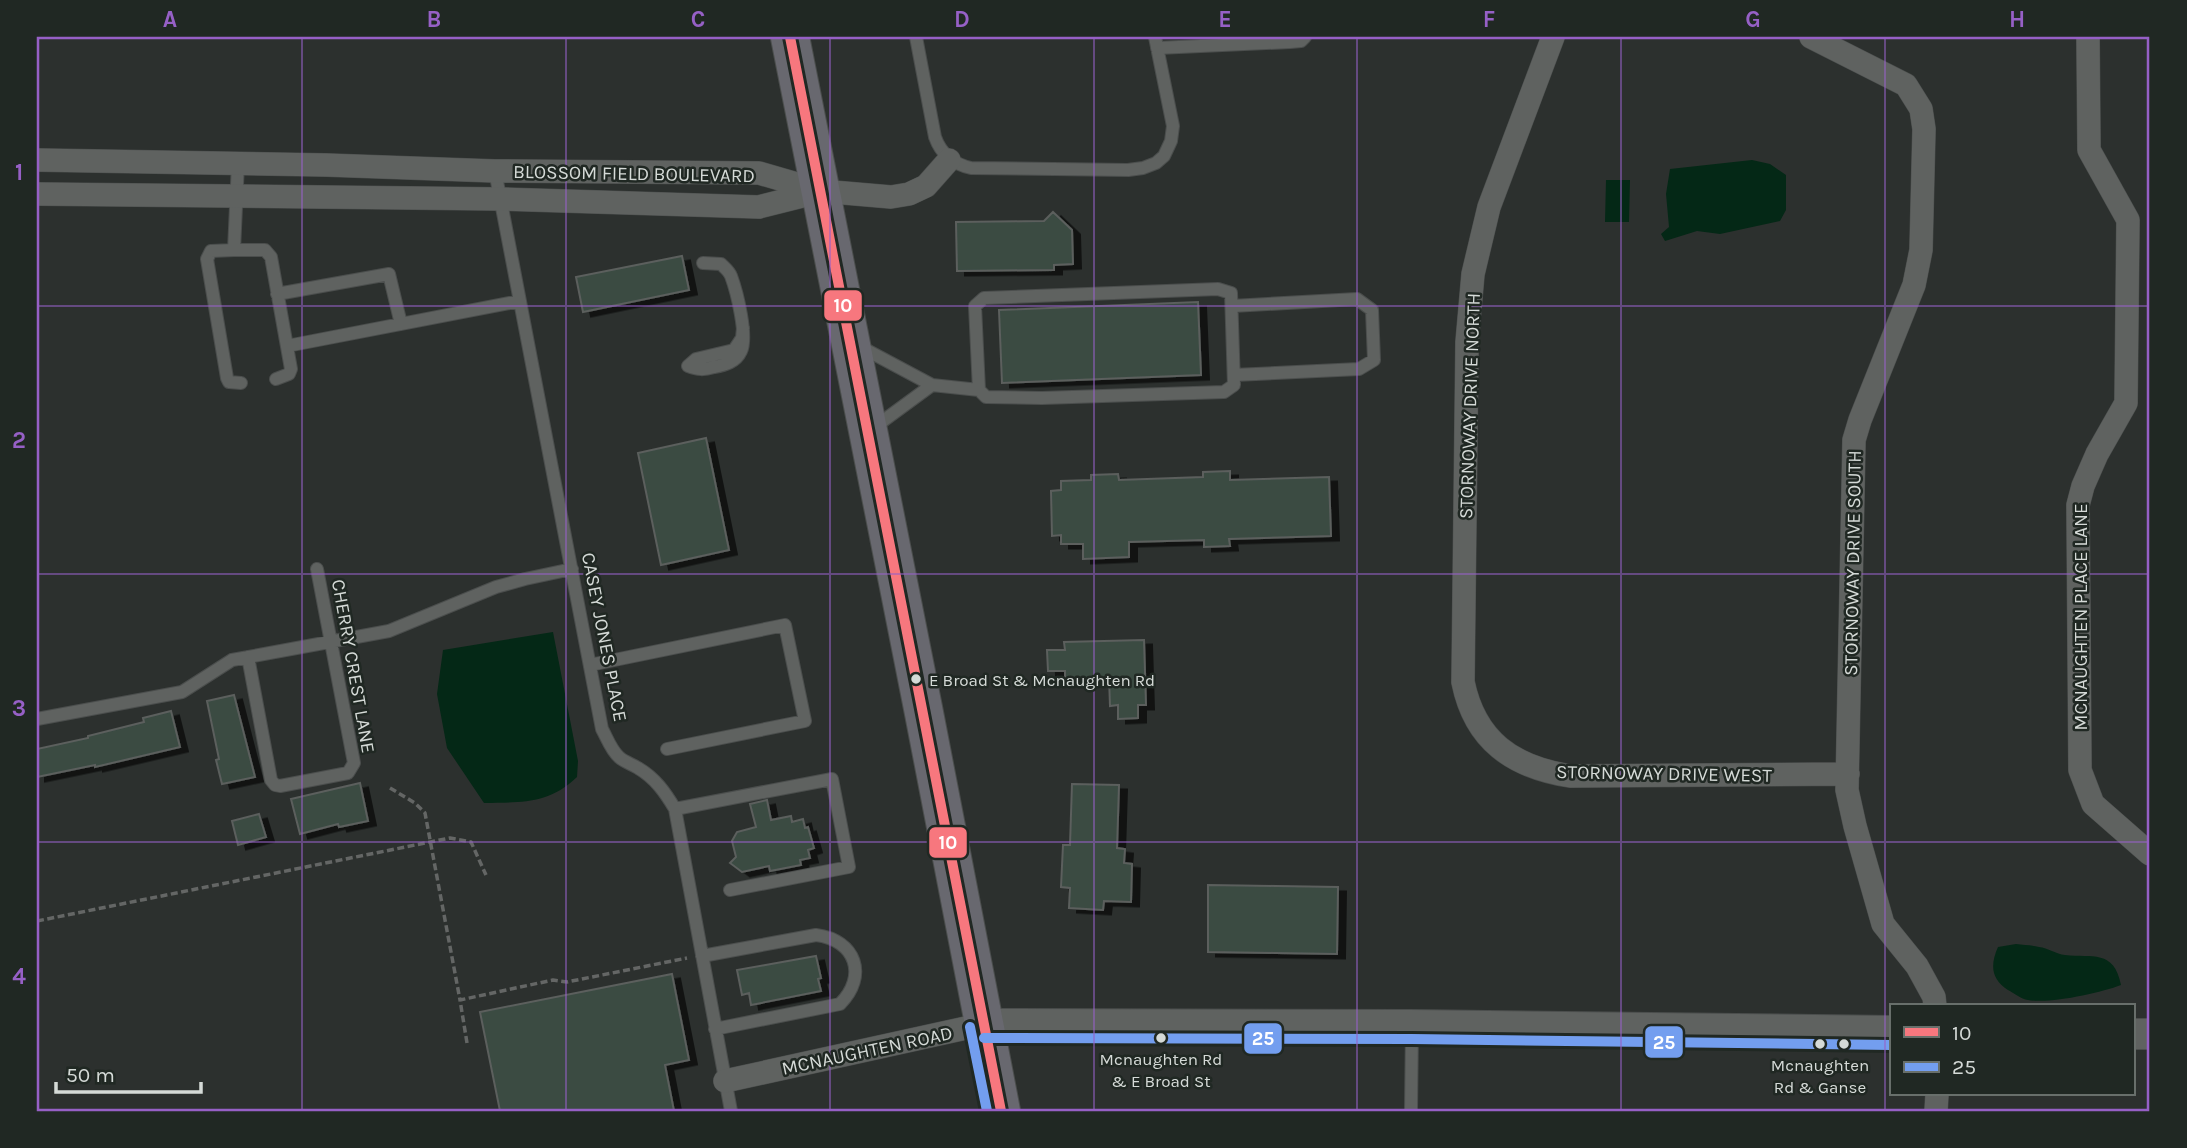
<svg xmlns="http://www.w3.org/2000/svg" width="2187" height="1148" viewBox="0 0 2187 1148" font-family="Karla,sans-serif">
  <defs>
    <filter id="shadow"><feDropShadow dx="8" dy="4.5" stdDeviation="0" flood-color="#0009"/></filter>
  </defs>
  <rect width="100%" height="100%" fill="#2c302e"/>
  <path fill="#042816" d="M1752,160l18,4 16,11v35l-6,11 -60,13 -23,-3 -32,10 -4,-7 8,-7 -3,-33 4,-25z
    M1606,180h24l-1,42h-24z
    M553,632l25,129 -1,16c-29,28 -56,25 -93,26l-37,-55 -10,-54 6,-44z
    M2016,944c8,1 15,1 23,3 9,1 17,7 26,8 27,3 49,-6 56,30 -21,8 -71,19 -93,15 -7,-1 -14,-7 -20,-10 -17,-11 -18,-25 -10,-43z"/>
  <path fill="#3a4b43" stroke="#5b5f5d" stroke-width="2" filter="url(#shadow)" d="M1053,212l19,18 1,34 -19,1v5l-97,1 -1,-49 88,-1z
    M682,256l7,34 -106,22 -7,-35z
    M1198,302l3,73 -199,8 -3,-73z
    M706,438l23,112 -68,15 -23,-112z
    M1230,471v9l99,-3 2,59 -102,3 1,7 -26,1v-7l-75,2v15l-46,2v-15h-22v-9l-9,1 -1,-45 10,-1v-9l30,-1v-5l27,-1 1,6 84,-3v-5z
    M1144,640l2,65h-8v13l-20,1v-14l-8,1 -1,-29 -44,2v-8h-17l-1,-21h18l-1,-8z
    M234,695l21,82 -33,7 -6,-24 3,-1 -12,-58z
    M171,711l9,36 -85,20v-2l-58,12v-28l51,-11v-2l56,-14 -1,-4z
    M360,783l8,38 -29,6 -1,-3 -38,10 -9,-35z
    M1072,784l47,1 -2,63 8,1 -1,14 8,1 -1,38 -27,-1 -1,9 -34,-2 1,-20 -9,-1 2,-42h7z
    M767,800l4,20 20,-4 1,6 11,-3 2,9 3,-1 6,21 -6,2 2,8 -10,2 1,5 -31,6 -1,-5 -27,6 -12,-9 6,-6 -4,-16 5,-9 19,-5 -6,-23z
    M259,814l7,23 -28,8 -6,-24z
    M1208,885l130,2 -1,67 -129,-2z
    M816,956l5,22 -3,1 3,12 -70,14 -2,-12 -7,2 -5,-25z
    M672,974l17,86 -24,5 9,46h-174l-20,-99z"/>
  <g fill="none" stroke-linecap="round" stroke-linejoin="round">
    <g stroke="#4b4e4d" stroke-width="14">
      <path id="service" d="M916,37l19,100c6,17 18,27 36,31l157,2 15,-2 13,-5 8,-7 7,-15 2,-15 -18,-89
        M1157,48l133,-6 11,-1 4,-4
        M238,163l-4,87 -23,1 -4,8 20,119 2,4 12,1
        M495,171l107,558c5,9 9,21 17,28 5,5 13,7 19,11 17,10 27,24 37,41l56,302
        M234,250h31l6,7 20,112 -2,5 -13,5
        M703,263l18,1c4,4 8,7 10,12 6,16 17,61 10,75 -5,11 -16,14 -27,16 -10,3 -16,3 -26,-1l8,-7 38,-9 8,-12 1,-10
        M277,294l112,-20 12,50
        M1232,306l125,-7 15,11 2,50 -15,9 -125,6
        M857,345l75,40 47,5 7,7 56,1 182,-6 10,-7 -3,-92 -13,-4 -234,9 -9,8 4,84
        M287,346l233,-45
        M872,429l60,-44
        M248,657l23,123 4,5 5,1 68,-13 6,-10 -37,-194
        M590,665l195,-40 20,96 -138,28
        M37,719l145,-27 50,-32 157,-29 107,-44 29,-8 47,-10
        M675,809l157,-30 17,88 -119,23
        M702,956l114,-21c40,5 52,41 24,69l-125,25
        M1411,1111l1,-85"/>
    </g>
    <g stroke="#4b4e4d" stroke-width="24">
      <path id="minor" d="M1553,37l-64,170 -16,67 -6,68 -4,340c12,59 50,85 107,94l278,-2
        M1811,37l95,48 15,24 3,20 -3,121 -7,35 -54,135 -6,20 -7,350 8,36 28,98 34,42 17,31 1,9
        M2088,37l1,113 39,70 -2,183 -29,51 -14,32 -5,19 2,265 13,34 57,50
        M37,160l289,5 169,6 264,2 62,18 70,6 18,-3 17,-8 23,-26
        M37,194l464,5 258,8 59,-15
        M725,1081l259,-57
        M1936,1111l1,-17"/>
    </g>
    <g stroke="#4b4e4d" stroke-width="32">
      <path id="tertiary" d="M984,1024l428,1 479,6
        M2133,1034h17"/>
    </g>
    <g stroke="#4b4e4d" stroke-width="40">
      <path id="trunk" d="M790,37l134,676 77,398"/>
    </g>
    <path stroke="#646665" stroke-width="3.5" stroke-dasharray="7 3.5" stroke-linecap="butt" d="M390,788l25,15 10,10 35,187
      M37,921l413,-83 21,4 15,33
      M467,1043l-7,-43 93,-20 14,2 120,-24"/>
    <use href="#service" stroke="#5f6260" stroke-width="12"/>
    <use href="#minor" stroke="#5f6260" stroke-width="23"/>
    <use href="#tertiary" stroke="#5f6260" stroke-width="30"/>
    <use href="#trunk" stroke="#68686f" stroke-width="38"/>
    <g stroke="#202823" stroke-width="16">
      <path id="bus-1" d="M790,37l211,1074"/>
    </g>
    <g stroke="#202823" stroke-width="16">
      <path id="bus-2" d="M970,1027l17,84
        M984,1038l428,1 479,6"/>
    </g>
    <use href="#bus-1" stroke="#f7777e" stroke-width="10"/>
    <use href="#bus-2" stroke="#739eef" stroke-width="10"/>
  </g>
  <path fill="none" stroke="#9660c6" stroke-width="2" stroke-opacity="0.55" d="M302,37v1074M566,37v1074M830,37v1074M1094,37v1074M1357,37v1074M1621,37v1074M1885,37v1074M37,306h2113M37,574h2113M37,842h2113"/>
  <g fill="#d5dad7" stroke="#202823" stroke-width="2.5">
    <circle cx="916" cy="679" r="6"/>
    <circle cx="1161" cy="1038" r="6"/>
    <circle cx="1820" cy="1044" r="6"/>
    <circle cx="1844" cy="1044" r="6"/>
  </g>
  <g text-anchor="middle" stroke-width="5" stroke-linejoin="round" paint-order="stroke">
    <g font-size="17" fill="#d5dad7" stroke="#202823">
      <text x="929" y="686" text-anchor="start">E Broad St &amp; Mcnaughten Rd</text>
      <text x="1161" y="1065">Mcnaughten Rd<tspan x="1161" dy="22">&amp; E Broad St</tspan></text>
      <text x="1820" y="1071">Mcnaughten<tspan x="1820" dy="22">Rd &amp; Ganse</tspan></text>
    </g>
    <g font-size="19" fill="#d5dad7" stroke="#202823">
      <text transform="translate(634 173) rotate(1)" y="7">BLOSSOM FIELD BOULEVARD</text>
      <text transform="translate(1469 406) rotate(-88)" y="7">STORNOWAY DRIVE NORTH</text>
      <text transform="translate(1852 563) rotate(-89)" y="7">STORNOWAY DRIVE SOUTH</text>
      <text transform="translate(2080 617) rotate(-90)" y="7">MCNAUGHTEN PLACE LANE</text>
      <text transform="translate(605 637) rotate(79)" y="7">CASEY JONES PLACE</text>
      <text transform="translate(354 666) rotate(80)" y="7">CHERRY CREST LANE</text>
      <text transform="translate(1664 773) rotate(1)" y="7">STORNOWAY DRIVE WEST</text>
      <text transform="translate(867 1050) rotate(-12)" y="7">MCNAUGHTEN ROAD</text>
    </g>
  </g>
  <g stroke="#202823" stroke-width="2.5">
    <rect x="823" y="289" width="40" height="33" rx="7" fill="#f7777e"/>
    <rect x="928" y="826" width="40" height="33" rx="7" fill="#f7777e"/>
    <rect x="1243" y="1022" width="40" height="33" rx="7" fill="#739eef"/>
    <rect x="1644" y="1025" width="40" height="34" rx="7" fill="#739eef"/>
  </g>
  <g font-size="19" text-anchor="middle" font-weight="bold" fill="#fff">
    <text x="843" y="312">10</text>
    <text x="948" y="849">10</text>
    <text x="1263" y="1045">25</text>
    <text x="1664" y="1049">25</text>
  </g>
  <rect width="2187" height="1148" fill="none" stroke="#202823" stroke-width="77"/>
  <rect x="1890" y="1004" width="245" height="91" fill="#202823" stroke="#686f6b" stroke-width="2"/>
  <rect x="1904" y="1027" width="35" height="10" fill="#f7777e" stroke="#686f6b" stroke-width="2"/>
  <text x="1952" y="1040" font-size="21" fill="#d5dad7">10</text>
  <rect x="1904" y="1062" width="35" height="10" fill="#739eef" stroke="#686f6b" stroke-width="2"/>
  <text x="1952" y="1074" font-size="21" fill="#d5dad7">25</text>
  <path d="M56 1082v10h145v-10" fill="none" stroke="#d5dad7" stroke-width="3.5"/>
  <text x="66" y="1082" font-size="21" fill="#d5dad7" stroke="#202823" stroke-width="5" paint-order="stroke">50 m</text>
  <rect x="38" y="38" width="2110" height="1072" fill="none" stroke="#9660c6" stroke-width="2.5"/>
  <g font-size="23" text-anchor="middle" font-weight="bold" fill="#9660c6">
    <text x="170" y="27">A</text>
    <text x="434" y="27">B</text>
    <text x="698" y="27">C</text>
    <text x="962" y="27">D</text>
    <text x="1225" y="27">E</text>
    <text x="1489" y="27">F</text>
    <text x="1753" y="27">G</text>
    <text x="2017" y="27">H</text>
    <text x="19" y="180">1</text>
    <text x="19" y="448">2</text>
    <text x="19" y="716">3</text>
    <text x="19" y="984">4</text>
  </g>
</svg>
